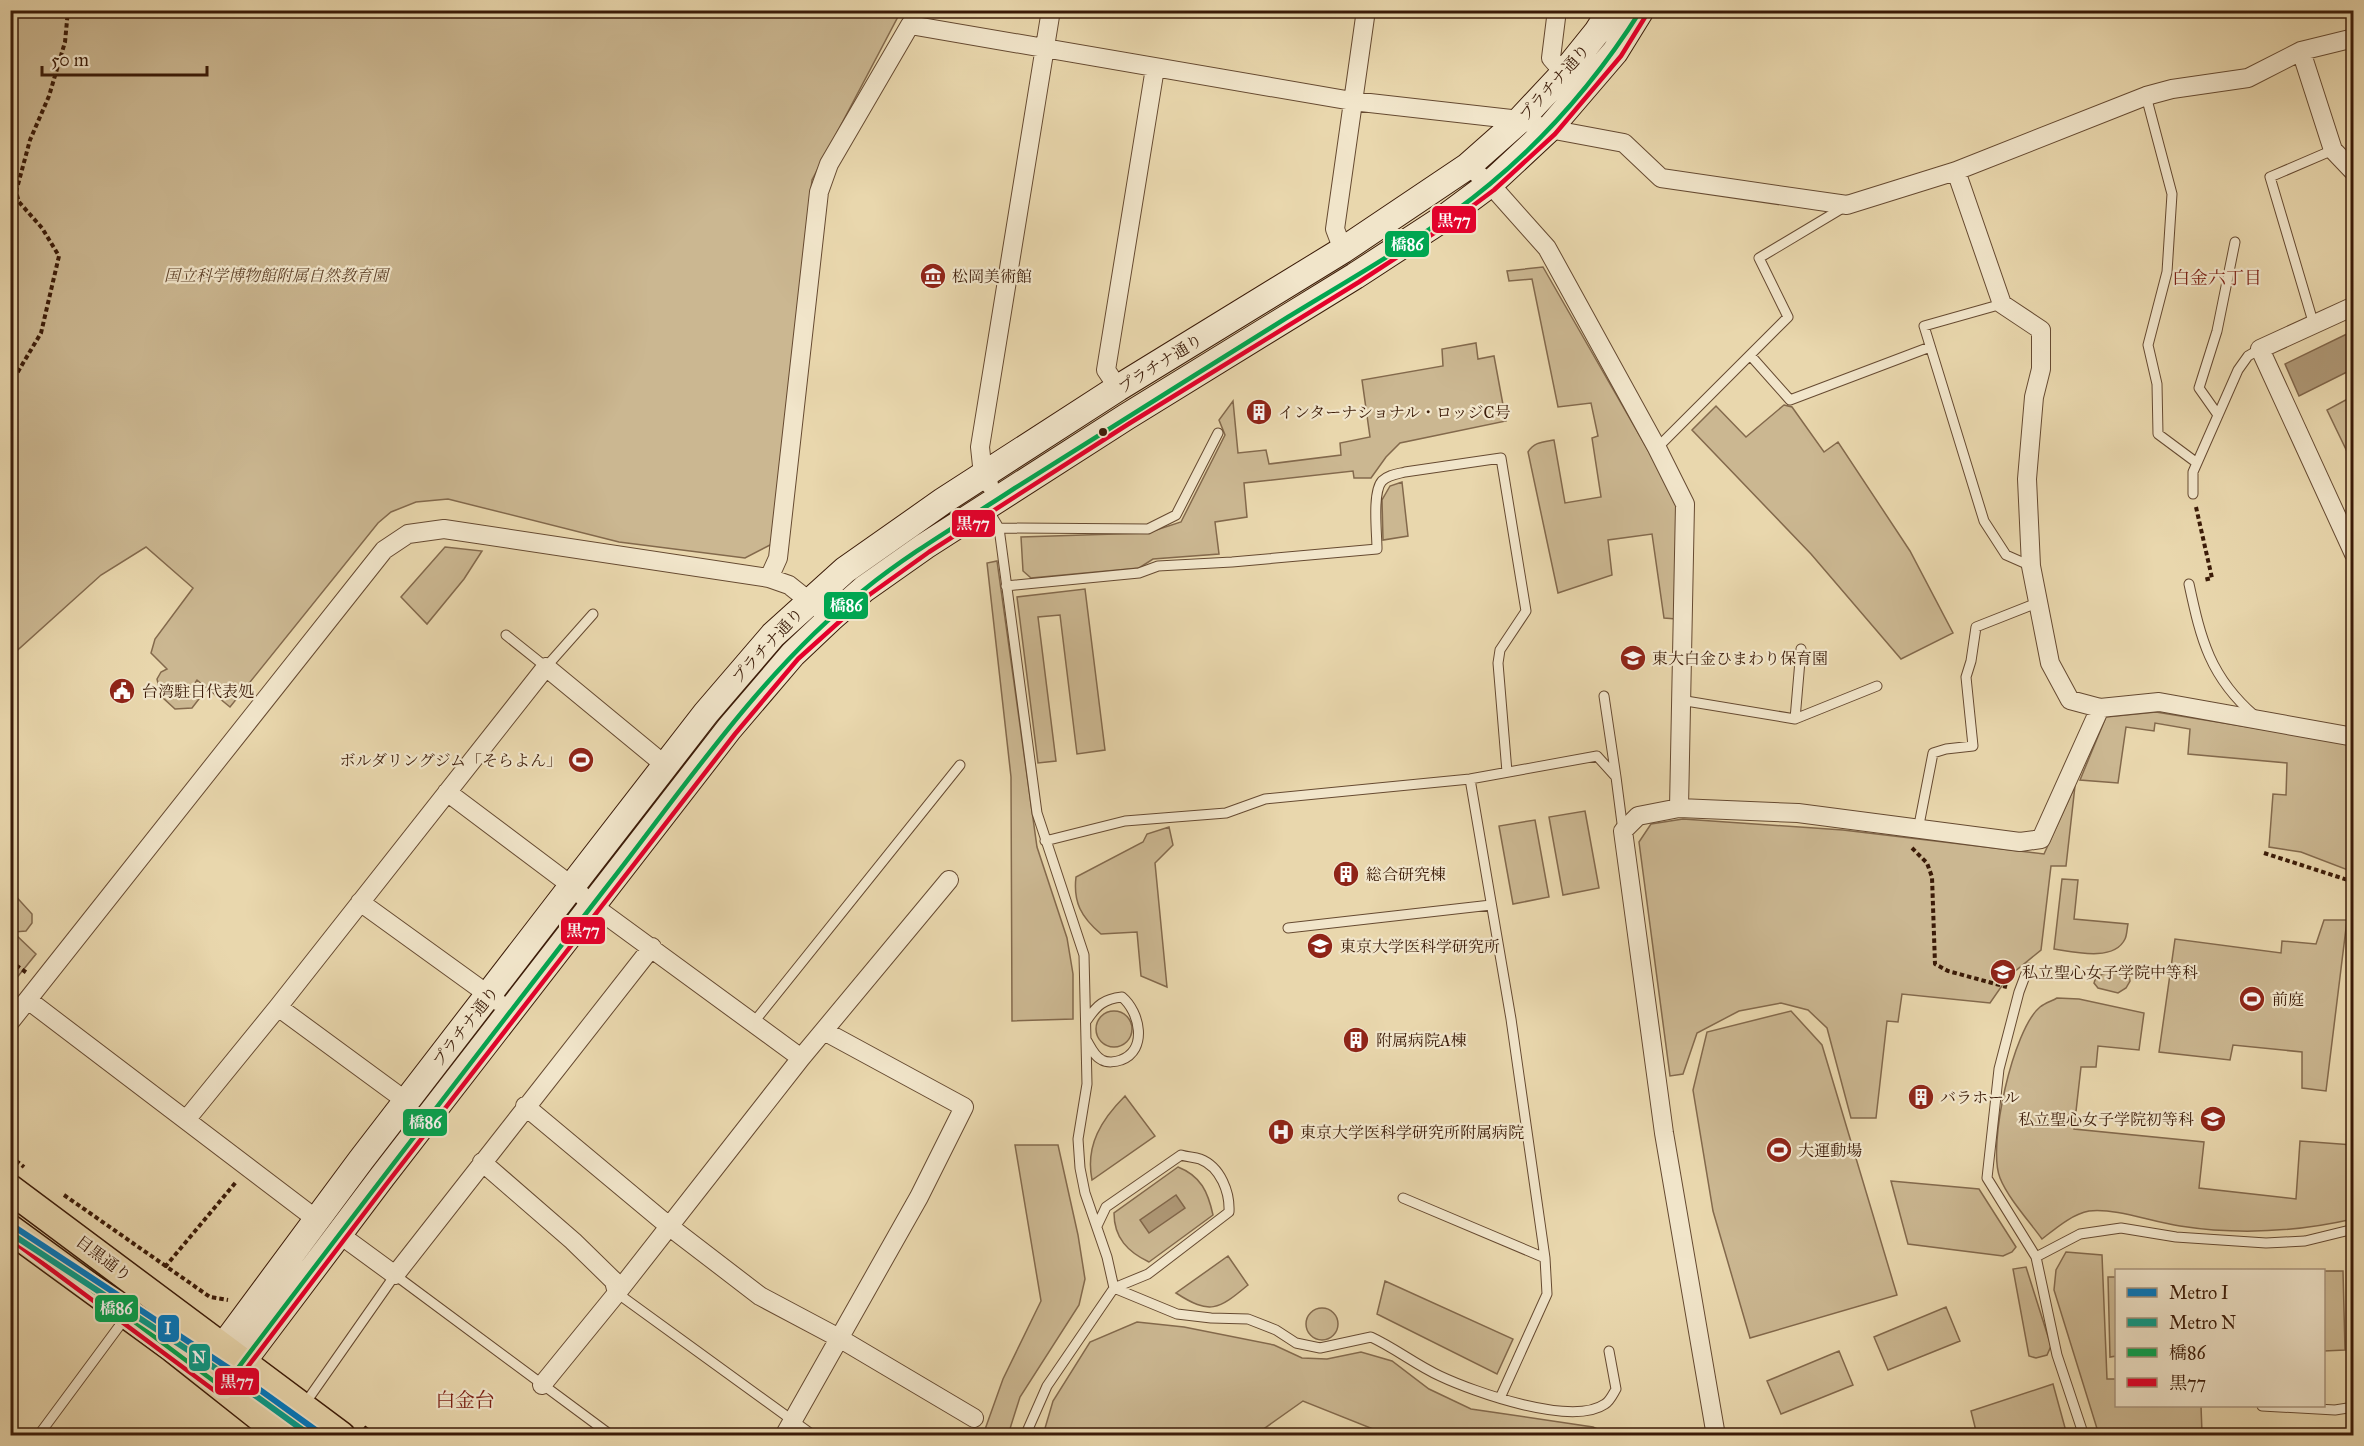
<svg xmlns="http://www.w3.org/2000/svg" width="2364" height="1446" viewBox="0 0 2364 1446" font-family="'IM FELL Great Primer','Noto Serif JP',serif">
  <rect width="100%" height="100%" fill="#e9d7ad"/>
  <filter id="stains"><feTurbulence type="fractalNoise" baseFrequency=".00333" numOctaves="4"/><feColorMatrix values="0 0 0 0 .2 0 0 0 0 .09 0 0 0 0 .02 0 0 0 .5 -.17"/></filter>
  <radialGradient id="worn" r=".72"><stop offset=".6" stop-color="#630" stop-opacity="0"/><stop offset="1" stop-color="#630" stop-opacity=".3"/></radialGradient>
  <path fill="#cbb791" stroke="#83694c" stroke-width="1.5" d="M11,11h890l-89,169 -38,363 -29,15 -126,-16 -171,-43 -32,3 -25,10 -13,11 -148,184 -33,-27 -5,7 7,12 -7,9 -17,1 -14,-13 -4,-17 4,-7 6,-3 -16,-16 4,-14 38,-51 -47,-41 -45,28 -90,81z
    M1543,267l126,220 10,26 -3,106 -12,-1 -12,-84 -44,6 4,35 -54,18 -30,-141c6,-10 15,-10 26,-12l11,63 36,-6 -9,-59 6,-2 -7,-33 -33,4 -26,-128 -23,2 -2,-10z
    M1476,343l2,16 16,-3 12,65 -106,22 -14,14 -15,21h-17l-1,-7 -109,12 3,34 -32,5 4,32 -66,5 -14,9 -108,10 -8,-7 -2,-34 126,-4 34,-11 44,-87 -6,-15 14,-19 5,52 28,-3 3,14 72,-9 -1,-12 30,-6 -8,-57 81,-14 -1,-17z
    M2353,396v68l-26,-54z
    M1784,405l8,2 32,45 14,-10 72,109 43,82 -52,26 -90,-105 -119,-124 24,-24 30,31z
    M1402,482l6,54 -25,4 -1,-40 8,-14z
    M445,547l37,4 -18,28 -37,45 -26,-27z
    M997,561l40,286 30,91 6,36v45l-61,2 -1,-244 -24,-214z
    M1085,589l20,161 -28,4 -17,-139 -22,2 18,144 -18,2 -21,-166z
    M2156,712l197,32v128l-52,-20 -32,-5 4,-53 13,1 1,-32 -99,-9 2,-25 -35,-6 -1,8 -28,-4 -8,56 -38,-3 26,-63z
    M2075,786l-9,80h-15l-10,84 -33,27 -18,26 -88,-9 -4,28 -11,-1 -11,97h-25l-24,-90 -19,-18 -27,-7 -42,8 -42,22 -14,41 -13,2 -31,-234 12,-18 32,-5 160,11 201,24z
    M1585,811l14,77 -36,7 -14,-78z
    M1535,820l14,77 -36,7 -14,-78z
    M1169,827l4,18 -18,18 12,124 -26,-11 -4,-44 -36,2c-20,-17 -28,-32 -25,-57l67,-35 4,-8z
    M2062,879l16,1 -4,39 54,5c-1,4 -1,11 -3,15 -11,23 -51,13 -71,10z
    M11,891l21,23v9l-6,8 -13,1 23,22 -25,31z
    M2324,920h23l-21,171 -24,-3v-36l-69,-7 -3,15 -71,-8 16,-113 106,14 1,-12 34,3z
    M2115,969l14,6 1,6 -4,7 -8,5 -20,-5 -4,-5 2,-6z
    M2057,998l22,1 65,14 -5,37 -41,-4 -2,21h-15l-7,62 130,13 -5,46 97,11 4,-58 53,4v74c-57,13 -115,16 -173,7 -28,-4 -63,-18 -91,-15 -17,3 -34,18 -47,28 -13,-18 -34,-41 -42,-61 -13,-32 13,-149 40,-171 5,-4 12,-6 17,-9z
    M1096 1029a18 18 0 1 1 36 0a18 18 0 1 1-36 0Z
    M1791,1011l31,34 75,250 -147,43 -37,-127 -20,-121 14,-58z
    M1125,1096l30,40 -63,44c-7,-35 10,-61 33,-84z
    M1015,1145h43l20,90 7,44 -6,26 -59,92 -12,38h-25l20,-56 38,-78z
    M1178,1167c23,9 30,25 35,48l-64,47c-21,-10 -35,-24 -35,-49z
    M1891,1181l88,8 37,58 -4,5 -9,4 -95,-12z
    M2066,1252l36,3 5,124h9v27h85l1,27 -16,3 -87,-1 -45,-145 2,-20z
    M1228,1256l20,29c-30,25 -38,30 -72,8z
    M2026,1267l25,79 -4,9 -11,3 -7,-2 -16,-87z
    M2324,1271h19l2,79 -21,1z
    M2108,1277h8v79l-6,1z
    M1385,1281l128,58 -16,35 -120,-60z
    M1946,1307l14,34 -72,29 -14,-33z
    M1306 1324a16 16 0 1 1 32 0a16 16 0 1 1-32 0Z
    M1137,1322l47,5 90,18 28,13 25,1 34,-7 31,9 37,28 42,20 122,18 18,8h-223l-85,-34 -48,34h-212l10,-34 37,-59z
    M1839,1351l14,34 -72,29 -14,-33z
    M2053,1384l14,51h-90l-6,-24z"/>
  <path fill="#ae9775" stroke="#806549" stroke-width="1.5" d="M2353,331v38l-54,27 -14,-32z
    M1176,1195l9,13 -36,25 -9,-13z"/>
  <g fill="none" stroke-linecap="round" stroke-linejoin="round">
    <g stroke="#664a31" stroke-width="11">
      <path id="lane" d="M2146,96l26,98 -5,78 -19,73 9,39 1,50 39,29
        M2002,304l-78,22 60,195 22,34 25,11
        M2314,325l-44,-148 63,-27
        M1750,355l40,45 140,-53
        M2218,415l-19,-27 18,-57 18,-89
        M1657,448l131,-131 -29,-59 87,-52
        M2193,494v-22l45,-102 10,-14 12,-7
        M987,508l12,20 38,285 47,142 3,129 -9,55 2,29 5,25 22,64 7,31 -67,98 -22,50
        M999,528l149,1 28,-14 42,-82
        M2189,584c12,56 21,93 66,132
        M1006,586l133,-13 19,-7 74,-4 145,-13c0,-15 -5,-57 5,-68 6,-6 15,-7 23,-9l96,-14 25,153 -26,39 -2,13 9,109
        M506,635l40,32 47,-53
        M1604,696l12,81
        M1680,700l115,19 82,-33
        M1795,719l6,-70
        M1470,779l41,240 34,239 2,36 -47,104
        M1918,830l15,-77 13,-4 27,-3 -7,-69 5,-16 5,-34 61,-24
        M1045,841l80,-20 101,-8 39,-14 205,-20 127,-23 19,21 7,54
        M1288,928l203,-23
        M2028,968l-9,24 -20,77 -12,109 49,79 21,98 27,81
        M1087,1020c10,-15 17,-21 35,-23 18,15 26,53 -1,63 -5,2 -14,3 -19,0 -7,-3 -11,-12 -15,-19
        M754,1022l206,-257
        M1403,1198l142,60
        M1097,1226l9,-19 75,-52c6,2 13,2 19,4 21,8 30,34 29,53l-81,62 -34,14
        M2036,1257l44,-23 41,-6 55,9 90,6 39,-2 49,-12
        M1114,1288l63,26 34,4 37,1 28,11 20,13 24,5 51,-11c24,11 45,28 69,39 34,16 132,51 165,28 5,-3 8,-10 11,-15l-7,-38
        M617,1293l197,143
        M304,1405l91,-130 217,161
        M2262,1406l73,4 19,-3
        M38,1436l88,-119"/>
    </g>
    <g stroke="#664a31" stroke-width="20">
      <path id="street" d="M1557,10l-6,48 13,15
        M2301,51l32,99 21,22
        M1468,166l22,18 57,64 110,200 28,56 -6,304 -41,8 -15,15 41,302 52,303
        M1956,171l46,133 39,26v39l-7,28 -7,82 4,87 19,97 20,37 30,8
        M1343,250l-8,-21 31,-219
        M2354,306l-94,43 94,205
        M1118,388l-12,-18 49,-302
        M989,484l-6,-9 -3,-28 71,-437
        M769,578l9,-20 41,-366 10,-28 81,-139 442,76 168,19 29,9 75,14 37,35 186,27 109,-34 190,-75 26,-7 76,-11 53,-27 53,-13
        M447,792l125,94 20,19 209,153
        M1679,808l119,5 222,29 21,-3 59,-131 59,-6 195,35
        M360,902l137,99
        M28,1000l288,219
        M278,1007l128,94
        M10,1022l374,-472 24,-16 36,-5 325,49 20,7 29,23
        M525,1106l145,121 90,69 79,42 135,80
        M186,1120l92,-113 268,-340 120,99
        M482,1162l91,79 41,40 3,12
        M339,1234l56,41 257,-328
        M542,1385l75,-92 184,-235 148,-178
        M784,1436l135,-239 45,-90 -140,-76"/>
    </g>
    <g stroke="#3b1b08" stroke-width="28">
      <path id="secondary" d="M204,1372l157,-212 211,-274 134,-173 67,-78 72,-65 98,-69 175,-113 225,-138 125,-84 52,-46 44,-47 33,-41 14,-22
        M223,1388l159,-211 347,-448 64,-75 37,-35 34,-30 61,-43 201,-129 229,-141 92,-60 43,-32 59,-55 66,-77 26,-42"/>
    </g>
    <g stroke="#3b1b08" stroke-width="31">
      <path id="primary" d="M10,1189l331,247
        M10,1229l163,119 111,88"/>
    </g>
    <path stroke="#3b1b08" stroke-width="4" stroke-dasharray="4.5 3" stroke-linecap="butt" d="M10,385l31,-52 18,-77 -17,-28 -23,-26 -3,-10 14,-52 19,-44 16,-54 3,-32
      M2196,507l16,71 -9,2
      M1912,848l15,15 5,14 3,87 13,7 59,16
      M2264,853l90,29
      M10,961l17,12
      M10,1156l14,11
      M64,1195l146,102 18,3
      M165,1267l71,-85
      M364,1427l12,9"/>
    <use href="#lane" stroke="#f1e5ca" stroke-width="9"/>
    <use href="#street" stroke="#f1e5ca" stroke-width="18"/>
    <use href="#secondary" stroke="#f1e5ca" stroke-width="26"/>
    <use href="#primary" stroke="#e9d7ad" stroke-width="28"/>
    <g stroke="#f1e5ca" stroke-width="9">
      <path id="bus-1" d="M10,1229l213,159
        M223,1388c127,-169 256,-336 385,-503 78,-100 157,-218 257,-296 47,-38 100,-68 150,-101 91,-58 182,-114 273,-171 67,-41 141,-82 202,-133 59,-49 110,-109 151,-174"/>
    </g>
    <g stroke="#f1e5ca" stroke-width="9">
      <path id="bus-2" d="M10,1239l209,155h8l161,-212 347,-448 63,-75 71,-64 60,-43 201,-129 229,-141 92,-60 43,-32 61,-56 66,-78 26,-42"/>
    </g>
    <use href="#bus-1" stroke="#00a651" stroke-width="4.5"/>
    <use href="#bus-2" stroke="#e4002b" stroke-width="4.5"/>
    <g stroke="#f1e5ca" stroke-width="10">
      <path id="metro-1" d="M10,1224l232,153 82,59"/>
    </g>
    <g stroke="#f1e5ca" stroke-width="10">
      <path id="metro-2" d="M10,1233l228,150 73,53"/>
    </g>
    <use href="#metro-1" stroke="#0079c2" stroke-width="6"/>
    <use href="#metro-2" stroke="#069e8c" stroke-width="6"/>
  </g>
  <defs>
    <g id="museum-disc" transform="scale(1.35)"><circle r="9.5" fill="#8f2418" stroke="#f1e5ca"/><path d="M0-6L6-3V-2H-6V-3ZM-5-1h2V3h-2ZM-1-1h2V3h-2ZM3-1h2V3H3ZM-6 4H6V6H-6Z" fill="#fff"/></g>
    <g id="building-disc" transform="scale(1.35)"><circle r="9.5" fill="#8f2418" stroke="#f1e5ca"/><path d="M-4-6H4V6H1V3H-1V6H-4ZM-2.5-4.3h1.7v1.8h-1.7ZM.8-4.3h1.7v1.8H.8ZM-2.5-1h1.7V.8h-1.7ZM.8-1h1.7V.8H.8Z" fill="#fff"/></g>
    <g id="school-disc" transform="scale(1.35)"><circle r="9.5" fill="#8f2418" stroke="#f1e5ca"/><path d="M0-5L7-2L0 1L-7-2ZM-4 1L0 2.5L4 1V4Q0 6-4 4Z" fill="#fff"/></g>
    <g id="civic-disc" transform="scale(1.35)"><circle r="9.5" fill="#8f2418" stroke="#f1e5ca"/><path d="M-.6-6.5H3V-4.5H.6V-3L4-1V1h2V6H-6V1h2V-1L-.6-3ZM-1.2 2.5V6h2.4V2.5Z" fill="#fff"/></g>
    <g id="stadium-disc" transform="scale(1.35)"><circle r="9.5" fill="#8f2418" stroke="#f1e5ca"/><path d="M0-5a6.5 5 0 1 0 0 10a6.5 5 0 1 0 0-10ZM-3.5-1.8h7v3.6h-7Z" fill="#fff"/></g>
    <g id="university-disc" transform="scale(1.35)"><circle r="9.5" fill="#8f2418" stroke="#f1e5ca"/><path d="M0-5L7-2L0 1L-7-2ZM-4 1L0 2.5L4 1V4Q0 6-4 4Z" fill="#fff"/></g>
    <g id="hospital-disc" transform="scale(1.35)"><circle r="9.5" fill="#8f2418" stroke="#f1e5ca"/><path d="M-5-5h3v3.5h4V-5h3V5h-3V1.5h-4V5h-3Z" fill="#fff"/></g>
  </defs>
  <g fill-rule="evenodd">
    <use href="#museum-disc" x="933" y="276"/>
    <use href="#building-disc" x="1259" y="412"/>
    <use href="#school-disc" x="1633" y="658"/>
    <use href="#civic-disc" x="122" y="691"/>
    <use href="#stadium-disc" x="581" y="760"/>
    <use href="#building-disc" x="1346" y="874"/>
    <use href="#university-disc" x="1320" y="946"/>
    <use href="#school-disc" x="2003" y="972"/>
    <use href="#stadium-disc" x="2252" y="999"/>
    <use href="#building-disc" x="1356" y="1040"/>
    <use href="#building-disc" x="1921" y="1097"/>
    <use href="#school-disc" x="2213" y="1119"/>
    <use href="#hospital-disc" x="1281" y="1132"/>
    <use href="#stadium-disc" x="1779" y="1150"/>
  </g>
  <circle fill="#3b1b08" stroke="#f1e5ca" stroke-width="2" cx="1103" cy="432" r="5"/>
  <g text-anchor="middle" stroke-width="4.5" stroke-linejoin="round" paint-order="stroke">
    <g font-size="16" fill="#3b1b08" stroke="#f1e5ca">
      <text transform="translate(1554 82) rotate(-48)" y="6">プラチナ通り</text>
      <text transform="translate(1160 363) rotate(-32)" y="6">プラチナ通り</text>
      <text transform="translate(767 645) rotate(-47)" y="6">プラチナ通り</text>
      <text transform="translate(465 1026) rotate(-52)" y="6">プラチナ通り</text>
      <text transform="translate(104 1258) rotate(37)" y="6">目黒通り</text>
    </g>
    <g font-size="16" font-style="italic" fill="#5f422a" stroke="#f1e5ca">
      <text x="276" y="281">国立科学博物館附属自然教育園</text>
    </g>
    <g font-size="16" fill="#3b1b08" stroke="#f1e5ca" text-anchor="start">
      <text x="952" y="282">松岡美術館</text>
      <text x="1278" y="418">インターナショナル・ロッジC号</text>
      <text x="1652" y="664">東大白金ひまわり保育園</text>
      <text x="142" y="697">台湾駐日代表処</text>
      <text x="562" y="766" text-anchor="end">ボルダリングジム「そらよん」</text>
      <text x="1366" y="880">総合研究棟</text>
      <text x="1340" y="952">東京大学医科学研究所</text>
      <text x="2022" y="978">私立聖心女子学院中等科</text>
      <text x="2272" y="1005">前庭</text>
      <text x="1376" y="1046">附属病院A棟</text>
      <text x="1940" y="1103">バラホール</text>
      <text x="2194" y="1125" text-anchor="end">私立聖心女子学院初等科</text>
      <text x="1300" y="1138">東京大学医科学研究所附属病院</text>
      <text x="1798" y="1156">大運動場</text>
    </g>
    <g font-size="18" fill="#7a1f14" stroke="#f1e5ca">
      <text x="2217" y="284">白金六丁目</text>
    </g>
    <g font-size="20" fill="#7a1f14" stroke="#f1e5ca">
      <text x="465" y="1407">白金台</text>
    </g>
  </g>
  <g stroke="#f1e5ca" stroke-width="2">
    <rect x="1431" y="205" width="46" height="29" rx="6" fill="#e4002b"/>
    <rect x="1384" y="230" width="46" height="28" rx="6" fill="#00a651"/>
    <rect x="951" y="509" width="45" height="29" rx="6" fill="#e4002b"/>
    <rect x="823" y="591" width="46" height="29" rx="6" fill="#00a651"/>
    <rect x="560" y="916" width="46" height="29" rx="6" fill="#e4002b"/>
    <rect x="402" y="1108" width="46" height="29" rx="6" fill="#00a651"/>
    <rect x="94" y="1294" width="45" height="29" rx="6" fill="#00a651"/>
    <rect x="157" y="1314" width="23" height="29" rx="6" fill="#0079c2"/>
    <rect x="188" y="1343" width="23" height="29" rx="6" fill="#069e8c"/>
    <rect x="214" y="1367" width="46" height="29" rx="6" fill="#e4002b"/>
  </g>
  <g font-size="16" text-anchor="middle" font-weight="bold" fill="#fff">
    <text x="1454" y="226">黒77</text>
    <text x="1407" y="250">橋86</text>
    <text x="973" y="529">黒77</text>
    <text x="846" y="611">橋86</text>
    <text x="583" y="936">黒77</text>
    <text x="425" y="1128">橋86</text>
    <text x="116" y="1314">橋86</text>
    <text x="168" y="1334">I</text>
    <text x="199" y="1363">N</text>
    <text x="237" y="1387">黒77</text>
  </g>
  <rect width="2364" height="1446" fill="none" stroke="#e9d7ad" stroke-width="36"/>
  <rect x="12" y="12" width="2340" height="1422" fill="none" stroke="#3b1b08" stroke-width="3"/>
  <rect x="18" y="18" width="2328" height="1410" fill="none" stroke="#3b1b08" stroke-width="1.5"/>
  <rect x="2115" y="1269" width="210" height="138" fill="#f1e5ca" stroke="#a8947c" stroke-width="1.5"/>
  <rect x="2127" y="1288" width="30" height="9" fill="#0079c2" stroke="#a8947c" stroke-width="1.5"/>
  <text x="2169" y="1299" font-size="18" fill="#3b1b08">Metro I</text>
  <rect x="2127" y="1318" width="30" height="9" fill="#069e8c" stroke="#a8947c" stroke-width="1.5"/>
  <text x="2169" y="1329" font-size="18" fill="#3b1b08">Metro N</text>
  <rect x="2127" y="1348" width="30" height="9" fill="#00a651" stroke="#a8947c" stroke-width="1.5"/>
  <text x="2169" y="1359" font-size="18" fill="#3b1b08">橋86</text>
  <rect x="2127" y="1378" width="30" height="9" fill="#e4002b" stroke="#a8947c" stroke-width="1.5"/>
  <text x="2169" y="1389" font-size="18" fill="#3b1b08">黒77</text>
  <path d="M42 66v9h165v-9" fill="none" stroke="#3b1b08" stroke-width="3"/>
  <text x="51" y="66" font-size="18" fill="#3b1b08" stroke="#f1e5ca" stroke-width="4.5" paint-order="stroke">50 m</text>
  <rect width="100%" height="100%" filter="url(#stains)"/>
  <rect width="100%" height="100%" fill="url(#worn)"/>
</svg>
